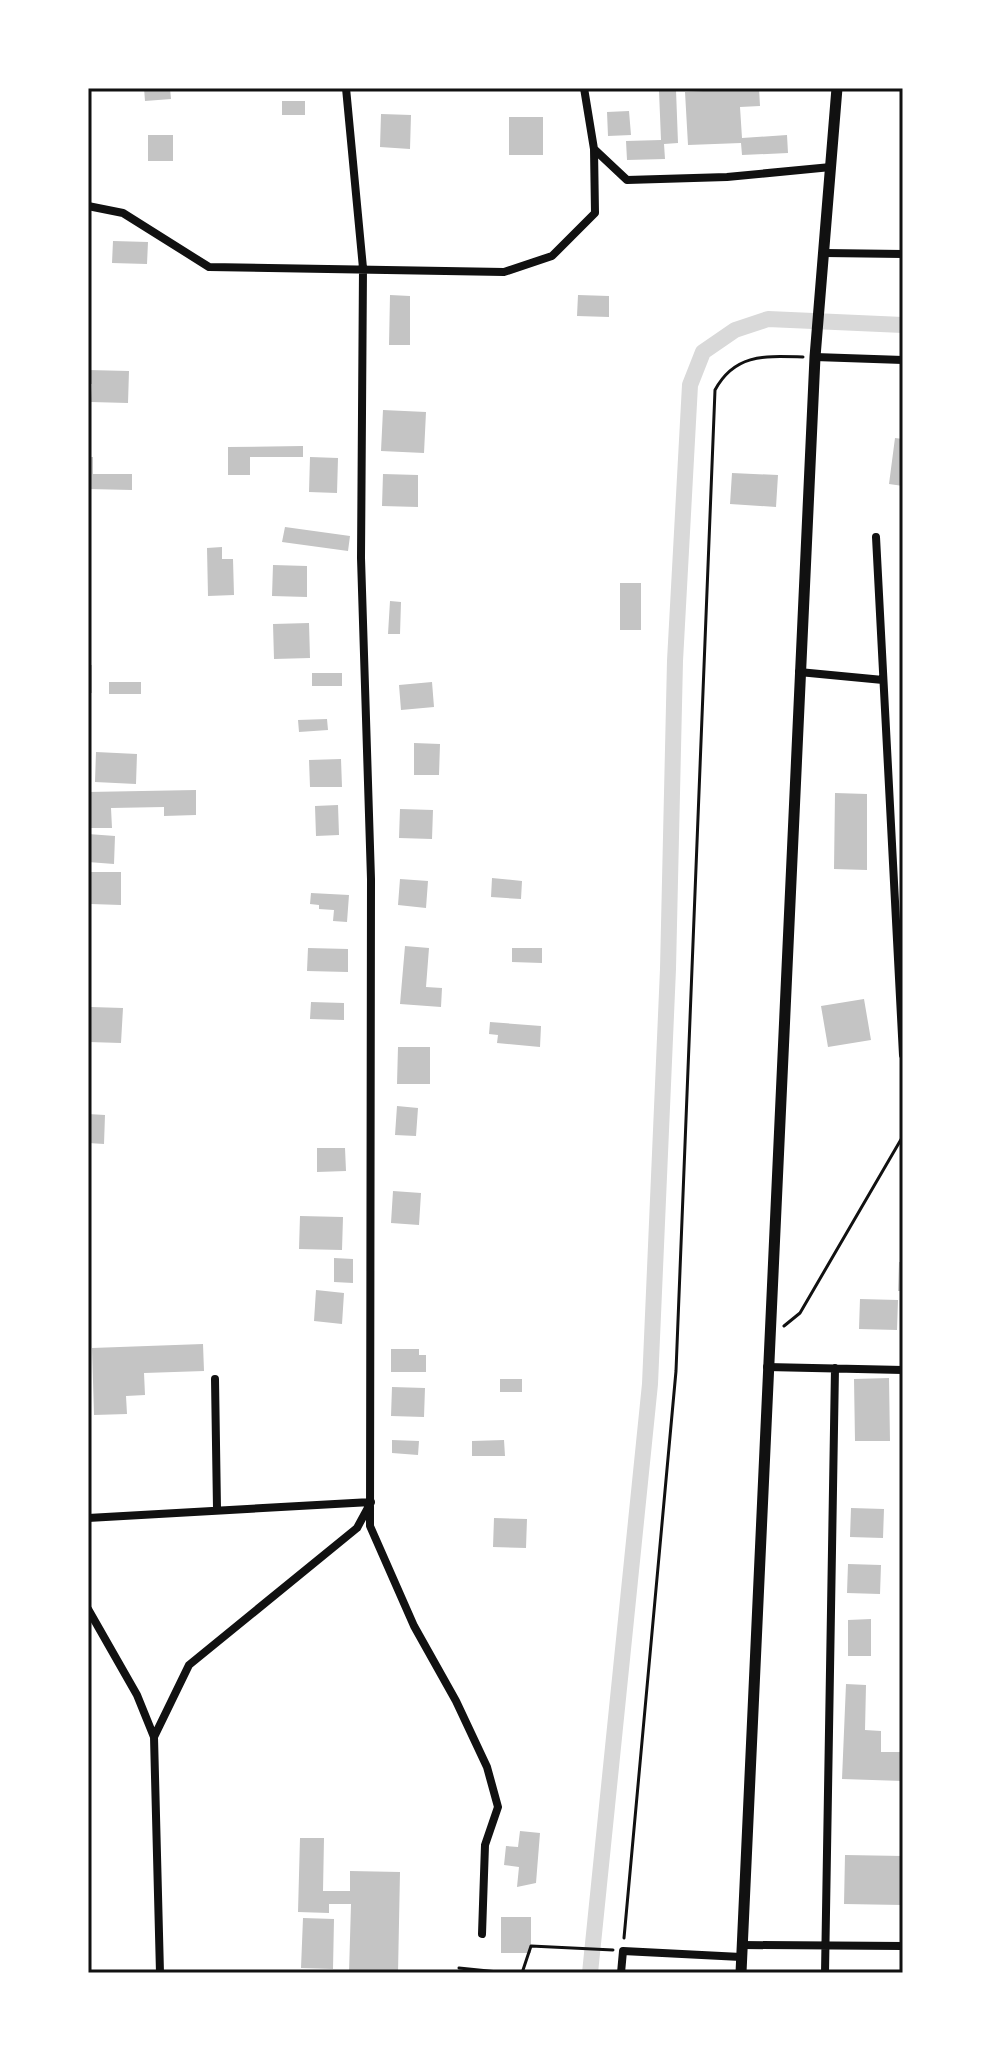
<svg xmlns="http://www.w3.org/2000/svg" width="991" height="2061" viewBox="0 0 991 2061" font-family="Roboto,sans-serif">
  <rect width="100%" height="100%" fill="#fff"/>
  <g fill="none" stroke-linecap="round" stroke-linejoin="round">
    <path stroke="#d9d9d9" stroke-width="16" d="M590,1973l60,-589 18,-415 7,-308 15,-276 13,-33 32,-22 33,-11 135,6"/>
  </g>
  <path fill="#c4c4c4" d="M144,88h26l1,11 -26,2z
    M759,88l1,18 -20,1 2,31 45,-3 1,18 -46,2 -1,-12 -53,2 -3,-53z
    M676,90l2,53 -14,1 1,15 -38,1 -1,-19 35,-1 -2,-49z
    M282,101h23v14h-23z
    M629,111l2,24 -23,1 -1,-24z
    M381,114l30,1 -1,34 -30,-2z
    M509,117h34v38h-34z
    M148,135h25v26h-25z
    M113,241l35,1 -1,22 -35,-1z
    M390,295l20,1v49h-21z
    M578,295l31,1v21l-32,-1z
    M88,370l41,1 -1,32 -37,-1 1,-18h-4z
    M383,410l43,2 -2,41 -43,-2z
    M895,438l8,1v47l-14,-2z
    M303,446v11h-53v18h-22v-28z
    M88,457h5v17h39v16l-44,-1z
    M310,457l28,1 -1,35 -28,-1z
    M732,473l46,2 -2,32 -46,-3z
    M383,474l35,1v32l-36,-1z
    M285,527l65,9 -2,15 -66,-9z
    M222,547v12h11l1,36 -26,1 -1,-48z
    M273,565l34,1v31l-35,-1z
    M620,583h21v47h-21z
    M390,601l11,1 -1,32h-12z
    M309,623l1,35 -36,1 -1,-35z
    M88,665h4v28h-4z
    M312,673h30v13h-30z
    M109,682h32v12h-32z
    M432,682l2,25 -33,3 -2,-25z
    M327,719l1,11 -29,2 -1,-12z
    M414,743l26,1 -1,31h-25z
    M96,752l41,2 -1,30 -41,-2z
    M341,759l1,28h-32l-1,-27z
    M196,790v25l-32,1v-9l-53,1 1,20h-24v-36z
    M835,793l32,1v76l-33,-1z
    M338,805l1,30 -23,1 -1,-30z
    M400,809l33,1 -1,29 -33,-1z
    M88,834l27,2 -1,28 -26,-2z
    M91,872h30v33l-30,-1z
    M492,878l30,3 -1,18 -30,-2z
    M400,879l28,2 -2,27 -28,-3z
    M311,893l38,2 -2,27 -14,-1 1,-11 -15,-1v-4l-9,-1z
    M405,946l24,2 -3,39 16,1 -1,19 -41,-3z
    M308,948l40,1v23l-41,-1z
    M512,948h30v15l-30,-1z
    M864,999l7,41 -43,7 -7,-41z
    M311,1002l33,1v17l-34,-1z
    M91,1007l32,1 -2,35 -32,-1z
    M490,1022l51,4 -1,21 -43,-4 1,-8 -9,-1z
    M398,1047h32v37h-33z
    M397,1106l21,2 -2,28 -21,-1z
    M88,1114l17,1 -1,29 -16,-1z
    M317,1148h28l1,23 -29,1z
    M393,1191l28,2 -2,32 -28,-2z
    M300,1216l43,1 -1,33 -43,-1z
    M334,1258l19,1v24l-19,-1z
    M899,1262h4v29h-5z
    M316,1290l28,3 -2,31 -28,-3z
    M860,1299l38,1 -1,30 -38,-1z
    M203,1344l1,27 -60,2 1,22 -19,1 1,18 -33,1 -2,-67z
    M391,1349h28v6h7v17h-35z
    M889,1378l1,63h-35l-1,-62z
    M500,1379h22v13h-22z
    M392,1387l33,1 -1,29 -33,-1z
    M392,1440l27,1 -1,14 -26,-2z
    M504,1440l1,16h-33v-15z
    M851,1508l33,1 -1,29 -33,-1z
    M494,1518l33,1 -1,29 -33,-1z
    M848,1564l33,1 -1,29 -33,-1z
    M871,1619v37h-23v-36z
    M846,1684l20,1 -1,45 16,1v21h19l3,29 -61,-2z
    M520,1831l20,2 -4,50 -19,4 2,-20 -15,-2 2,-19 12,1z
    M300,1838h24l-1,53h27v-20l50,1 -2,101h-49l2,-69h-22v9l-31,-1z
    M845,1855l58,1v49l-59,-1z
    M501,1917h30v36h-30z
    M303,1918l31,1 -1,50 -32,-1z"/>
  <g fill="none" stroke-linecap="round" stroke-linejoin="round">
    <path stroke="#111" stroke-width="3" d="M784,1326l16,-13 103,-177
      M624,1938l52,-567 39,-981c20,-37 51,-34 88,-33
      M459,1968l49,5
      M522,1973l9,-27 82,4"/>
    <path stroke="#111" stroke-width="8" d="M346,88l17,180 -2,290 10,321 -1,647 44,100 42,75 31,66 11,40 -13,38 -3,89
      M584,88l10,61 33,31 100,-3 104,-10
      M88,206l35,7 86,54 295,5 48,-16 43,-43 -1,-64
      M825,253l78,1
      M815,357l88,3
      M876,537l27,518
      M799,672l84,8
      M767,1367l136,3
      M215,1379l2,130
      M88,1518l283,-16
      M88,1609l49,86 17,42
      M742,1945l161,1
      M160,1973l-6,-236 35,-72 168,-137 12,-22
      M621,1973l2,-22 118,6
      M825,1973l10,-605"/>
    <path stroke="#111" stroke-width="11" d="M741,1973l74,-1616 22,-269"/>
  </g>
  <rect width="991" height="2061" fill="none" stroke="#ffffff" stroke-width="180"/>
  <rect x="90" y="90" width="811" height="1881" fill="none" stroke="#111" stroke-width="3"/>
</svg>
